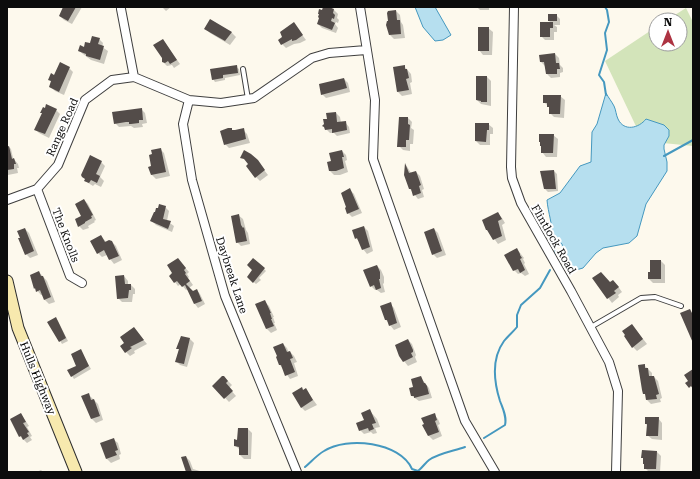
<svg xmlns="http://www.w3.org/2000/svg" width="700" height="479" viewBox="0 0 700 479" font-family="'Roboto Serif',serif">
  <rect width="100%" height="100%" fill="#fdf9ed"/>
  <path fill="#d3e4ba" d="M686,8l7,14v124l-50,-5 -38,-80 51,-34v17h24v-24h-13z"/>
  <path fill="#b6dfef" stroke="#4598bf" d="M415,7h20l16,28 -8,5 -8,1 -12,-14z
    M606,93c2,4 6,9 8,13 2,4 2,9 4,13 6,13 21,9 28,0l18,6 5,5v6l-5,9v4l3,13v9l-21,33 -9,32 -8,7 -26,5 -7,5 -13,15 -7,2 -6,-2 -5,-5 -3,-19 -10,-7c1,-12 -4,-24 -5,-37l13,-7 20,-27 11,-4 1,-30 5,-8z"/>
  <path fill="#0003" d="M64,7h18l-10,17 -8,-4 -4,-4z
    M162,7h9l-5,4z
    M324,7l10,3 4,4 -1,4 2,2 -1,3 -2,-1 -1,2 3,4 -2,5 -14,-5 -4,-4z
    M477,7h12v3h-9z
    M396,11l4,4 1,7 2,3 2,13 -11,1 -4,-4z
    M556,15l4,4v6h-6l3,2v5h-3v8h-9l-4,-4 10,-13 -2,-2z
    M211,20l21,13 4,4 -6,8 -20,-12 -4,-4z
    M294,24l12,16 -6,3 -6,1 -8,4 -4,-4z
    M488,28l5,4 -1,23h-9l-4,-5z
    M92,37l7,2 4,4 -1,4 6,4 -4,13 -13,-4 -12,-9 11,-8z
    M163,40l17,24 -6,4 -2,-3 -5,1 -4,-4z
    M555,54l4,4 1,7 3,3v4l-3,1v4l-9,1 -4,-4 -2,-8 -4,-4z
    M404,66l7,8 1,8 -2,1 2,11 -10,2 -4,-4z
    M236,67l3,2 1,6 -15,3v2l-10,2 -2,-3z
    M69,68l4,4 -9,23 -9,-4 -4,-4 1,-5 -3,-3z
    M487,77l4,4v25l-10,-2 -4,-4z
    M344,79l4,4 2,9 -24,6 -4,-4z
    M560,96l5,4 -1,18 -10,-1 -4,-4v-5l-6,-6z
    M141,109l4,4 2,10 -5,1 1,3 -9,1 -3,-2 -12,1 -4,-4z
    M56,110l4,4 -11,24 -10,-5 -4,-4z
    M336,113l4,4 1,6 4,-1 4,5 1,6 -13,3 -3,-3h-4l-4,-4 2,-9z
    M408,118l4,4 -1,6 3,2 -1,14h-3v7l-7,-1 -4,-4z
    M488,124l5,4v6h-3v11h-10l-4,-4z
    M243,130l4,4 3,9 -21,5 -4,-4 8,-13z
    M553,135l5,4 -1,18h-11l-4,-5z
    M7,145l4,4 2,9 5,6 1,4h-2l1,5 -10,2 -1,-2z
    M160,149l4,4 6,23 -14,3 -5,-5 2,-7z
    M342,151l4,4 1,5 -2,1 3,11 -8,3h-6l-4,-4 2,-9z
    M242,157l15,4 11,14 -8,6 -4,-4 -8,-15z
    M101,162l4,4 -5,11 4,4 -3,6 -6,-3 -2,2 -8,-5z
    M406,165l5,8 5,-1 4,4 4,13 -2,1 2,7 -6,2 -8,-10z
    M554,171l3,3 1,17 -10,1 -3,-3z
    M350,190l4,4 8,19 -10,4 -4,-4z
    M84,200l4,4 8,16 -2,1 1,1 -7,4 1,2 -6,2 -4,-4 3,-9z
    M165,207l4,4 -2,10 7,5 -2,6 -16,-7 -4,-4z
    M498,214l4,4 3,5 -3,2 4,15 -8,4 -8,-11z
    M238,215l5,4 3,11 2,3 2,11 -9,2 -4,-4z
    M364,227l4,4 5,20 -6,3 -4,-5 -3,-7 -4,-4z
    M25,229l4,4 9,22 -8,3 -6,-6 -3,-14z
    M434,229l4,4 8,22 -9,3 -4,-4z
    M101,236l6,7 5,-1 4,4 6,14 -8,4 -7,-9 -5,2 -4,-4z
    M517,249l7,9 -1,1 2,4 -1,1 5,10 -4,2 -4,-3 -3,1 -4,-4z
    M661,261l4,4v18h-12l-4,-4 2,-6z
    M181,263l8,9 -2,2 2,3 -1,1 5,7 -4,3 4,4 4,-2 3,4 5,10 -7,4 -3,-4 -7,-15 -2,1 -5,-6 -3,2 -3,-4z
    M377,266l4,4 3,7v6l-1,1 2,8 -4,1 -4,-3h-2l-4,-4z
    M264,269l2,2 -7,7 2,2 -5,4 -8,-7 6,-6z
    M39,272l8,9 8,21 -6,2 -4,-4 -2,-5h-2l-6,-7z
    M124,276l4,5v4h3l4,4v5h-2l-1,8h-10l-4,-4z
    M593,278l24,7 5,7 -4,3 1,2 -7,6z
    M265,302l4,4 5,11h-1l2,6h-1l3,7 -6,3 -4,-4 -10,-24z
    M390,304l4,4 7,19 -7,3 -8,-10z
    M56,319l2,2 10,20 -6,3 -13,-22z
    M134,329l13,15 -13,7 1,2 -5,3 -4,-4z
    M636,330l11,14 -10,7 -4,-4z
    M190,339l4,4 -7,24 -7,-2 -4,-4 3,-11 -1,-2z
    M408,340l4,4 4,11 -1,2 2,5 -9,4 -4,-5z
    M283,344l4,4 2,5 1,-1 4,4 3,6 -3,1 4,13 -8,3 -10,-14 -1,-8z
    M80,350l11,19 -17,10 -2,-3 5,-10z
    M644,365l8,8v4h2l4,4 4,17 -2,1 1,3 -10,2 -4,-4 -1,-5 -2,-2z
    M224,377l8,8 -3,3 7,8 -7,6 -15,-16z
    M421,378l8,10 3,10 -13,3 -7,-5 2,-8z
    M306,390l11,15 -12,6 -4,-4 3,-16z
    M88,394l10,10 5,16 -7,3 -4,-4 -9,-23z
    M370,411l7,8 3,8 -5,1 2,5 -4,1 -2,-2 -7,2 -4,-4z
    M21,414l8,12 -2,1 5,9 -2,1 2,3 -5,3 -7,-7z
    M434,415l4,4 2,5 -2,1 4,11 -9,4 -4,-4 -5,-11z
    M658,418l4,5v17l-10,-1 -5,-4 1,-9 -2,-2z
    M248,429l4,4 -1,26h-7l-4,-4v-5l-5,-5z
    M113,439l5,4 3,11 -2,1 1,4 -9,4 -4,-4 -6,-15z
    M657,452l4,4 -1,16h-11l-4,-4z
    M186,457l4,4 3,8 10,3h-15z
    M41,470l2,2h-7z"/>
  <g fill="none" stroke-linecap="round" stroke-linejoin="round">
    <path stroke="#4598bf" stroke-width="2" d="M605,7l2,3 2,12 -4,11 2,17 -8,25 5,7 2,13
      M664,156l29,-16
      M555,255l1,-15
      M484,438l21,-13c2,-8 -2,-16 -5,-24 -6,-19 -9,-42 4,-60 4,-5 9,-9 13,-14v-12l4,-10 19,-17 10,-18
      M305,467c6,-5 12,-12 19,-16 23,-15 76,-9 88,18l6,2c5,-4 7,-8 11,-11 10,-7 25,-9 36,-13"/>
  </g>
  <path fill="#534c49" d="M63,7h13l-8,14 -9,-5z
    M323,7h6l5,2 -1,4 2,2 -1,4 -2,-1 -1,3 4,2 -3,7 -15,-6 2,-6 -1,-1 1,-3h-1l1,-5 3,1z
    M396,10l1,10h3l1,14 -12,1 -3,-10 1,-4h1l-1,-8 1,-2z
    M548,14h9v7h-9z
    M210,19l22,13 -7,9 -21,-12z
    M294,22l9,13 -7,5 -4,1v-2l-11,6 -3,-5 4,-3 -2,-5z
    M540,22h13v6h-3v9h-10z
    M478,27h11v24h-11z
    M92,36l8,2 -2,6 6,2 -4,14 -14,-4v-2l-8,-3 2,-6 4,2 1,-5 5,1z
    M163,39l14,21 -7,4 -2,-3 -3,2 -3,-1v-4l-9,-13z
    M555,53l1,10h3l1,6h-3v5h-11l-2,-12h-4l-1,-7z
    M60,62l10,5 -11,25 -10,-5 2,-6 -3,-1 3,-7 3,2z
    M237,65l1,8 -15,2v3l-11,2 -2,-11z
    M405,65v4h2l2,9 -3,1 3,11 -12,2 -4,-25z
    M476,76h11v26h-6v-1l-5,-1z
    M344,78l3,10 -26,7 -2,-11z
    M543,95h18l-1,19h-11v-7h-2v-4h-4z
    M46,104l11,5 -12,25 -11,-4 8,-17h-2l3,-6 2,1z
    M142,108l1,12h-4v3l-8,1h-2v-2h-3l-12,2 -2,-12z
    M336,112l1,10 9,-1 1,9 -15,3v-4l-7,1 -1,-3 -2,-1 2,-2 -1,-5h4l-1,-6z
    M399,117h9v7l2,1 -1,15h-3v7h-9z
    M475,123h14v7h-2l-1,12 -11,-1z
    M228,128h4v2h3l9,-2 2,11 -22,6 -4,-14z
    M539,134h15l-1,19h-12v-7h-1v-4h-1z
    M9,146l3,13 2,-1 2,6h-2v5l-7,1v-23z
    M161,148l5,24 -15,3 -3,-8 3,-1 -2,-11 3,-1 -1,-4z
    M244,150l7,4 7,6 7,10 -10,8 -9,-12 2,-2 -4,-5 -4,-1z
    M342,150l2,7h-2l2,11 -8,3h-7l-2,-9 4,-1 -2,-8z
    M90,155l12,6 -6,13 4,2 -3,7 -6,-3 -2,3 -5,-2 1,-2 -3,-2 -1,-2z
    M405,163l4,10 7,-2 5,14 -2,1 2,7 -8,3 -2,-7h-2l-5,-14z
    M554,170l2,19h-12l-4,-18z
    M350,188l9,21 -12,5 -2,-6 1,-1 -5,-14z
    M84,199l9,16 -2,1 1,2 -7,4v1l-7,4 -3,-8 6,-3 -6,-12z
    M159,204l7,2 -3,13 8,2 -3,8 -18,-8 4,-9h1l1,-4h2z
    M498,212l4,7 -4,2 4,15 -9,4 -6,-10h-1l-4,-10z
    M239,214l2,11 2,3 1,-1 3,14 -11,2 -5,-27z
    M364,226l6,21 -8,3 -5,-12 -2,1 -3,-9z
    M25,228l9,23 -9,4 -7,-17h2l-3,-7z
    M434,228l8,23 -10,4 -8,-23z
    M101,235l4,7 4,-2 3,1 7,15 -10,4 -5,-10 -7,4 -7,-13z
    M517,248l3,6v1l2,3 -2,1 5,11 -5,3 -2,-4 -5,2 -9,-16z
    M178,258l8,10 -2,2 2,3 -1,1 5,7 -4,3 7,7 4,-2 5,12 -8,3 -9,-19 -3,2 -5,-6 -3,2 -5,-7 3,-3 -5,-8z
    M253,258l12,10 -12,15 -6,-6 5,-7 -5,-5z
    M650,260h11v19h-13v-7h2z
    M377,265l3,7v7h-1l2,9 -5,2 -2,-5 -4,2 -7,-17z
    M39,271l2,5h2l8,21 -7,3 -4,-10 -4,2 -1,-4 -1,1 -4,-14z
    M601,272l9,10 3,-2 6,7 -5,4 2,2 -9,6 -15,-21z
    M124,275l1,9h6v6h-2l-1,8 -11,1 -2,-23z
    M265,300l6,13h-1l2,6h-1l3,7 -8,3 -11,-25z
    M391,302l6,21 -8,3 -2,-6h-2l-5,-14z
    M690,309l3,6v28l-13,-30z
    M56,317l10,21 -7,4 -12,-20z
    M632,324l11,15 -11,9 -8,-12 1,-1 -3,-4z
    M134,327l10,13 -14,7 2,1 -7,5 -5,-7 4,-3 -4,-6z
    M181,336l9,2 -6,26 -9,-2 4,-13h-3z
    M408,339l5,11v2l-2,1 2,4 -10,5 -4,-6 -4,-11z
    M283,343l4,9 3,-1 3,7 -3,1 5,13 -10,4 -4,-11h-2l-3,-8 1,-1 -4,-9z
    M81,349l8,17 -18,11 -4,-7 9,-4 -5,-12z
    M645,364v4h3l1,8h5l5,18 -3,1 1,4 -11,1 -1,-6h-2l-1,-4 -4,-25z
    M693,369v20l-2,-3 -2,2 -4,-5 3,-2 -4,-6z
    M222,376h2l4,5 -2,2 7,8 -9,8 -12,-13z
    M421,376l3,7h1l2,3 2,8 -15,4v-2h-3l-2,-8 4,-1 -2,-8z
    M302,387l1,3 3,-2 7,12 -12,8 -9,-15z
    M89,393l2,7 3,-1 6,17 -9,3 -10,-23z
    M370,409l6,14 -4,1 2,5 -5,2 -1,-3 -9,3 -3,-8 8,-3 -3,-7z
    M21,413l5,9 -3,1 6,9 -2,1 2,3 -6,4 -2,-4 -2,1 -9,-18z
    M435,413l2,7 -2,1 4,11 -11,4 -6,-11 2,-1 -3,-6z
    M645,417h14l-1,19h-12l1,-12h-2z
    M238,428h10v27h-9v-8l-5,-1v-7l3,1z
    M114,438l4,12 -3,1 2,4 -11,4 -6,-16z
    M642,450l15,1 -1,18h-12v-5h-1v-6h-2z
    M186,456l6,16h-6l-5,-15z"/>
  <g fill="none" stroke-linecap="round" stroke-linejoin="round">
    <g stroke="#3f3f3f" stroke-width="6">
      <path id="lane" d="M243,69l5,30
        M591,327l50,-29 14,-1 26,9"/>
    </g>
    <g stroke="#3f3f3f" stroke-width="10">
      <path id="street" d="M360,7l15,93 -2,59 92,262 30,51
        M514,7l-3,160 1,11 9,25 50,88 38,71 9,29 -2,81
        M121,9l13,68
        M189,100l-6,24 9,56 33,116 72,176
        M37,189l33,87 12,7
        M7,200l30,-11 21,-24 27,-65 27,-20 22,-3 55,23 32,3 33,-5 58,-40 17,-5 37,-3"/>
    </g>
    <g stroke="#2e2e2e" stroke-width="13">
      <path id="secondary" d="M7,281l11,47 58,144"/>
    </g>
    <use href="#lane" stroke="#fff" stroke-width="4"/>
    <use href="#street" stroke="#fff" stroke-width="8"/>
    <use href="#secondary" stroke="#f7e9ae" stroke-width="11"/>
  </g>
  <g text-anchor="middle" stroke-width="4" stroke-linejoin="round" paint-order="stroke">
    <g font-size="11" fill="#0c0c0c" stroke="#fff">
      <text transform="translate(62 127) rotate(-66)" y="4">Range Road</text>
      <text transform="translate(66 235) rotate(69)" y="4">The Knolls</text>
      <text transform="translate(554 239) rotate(60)" y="4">Flintlock Road</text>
      <text transform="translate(232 275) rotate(72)" y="4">Daybreak Lane</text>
      <text transform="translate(38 378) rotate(68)" y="4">Hulls Highway</text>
    </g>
  </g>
  <rect width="700" height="479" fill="none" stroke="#0c0c0c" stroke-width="16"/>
  <g transform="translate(668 32)"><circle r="19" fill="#ffffff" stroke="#9e9e9e"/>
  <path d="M0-3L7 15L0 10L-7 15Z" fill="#ad3342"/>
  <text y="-6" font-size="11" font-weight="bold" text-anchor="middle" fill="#0c0c0c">N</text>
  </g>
</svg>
